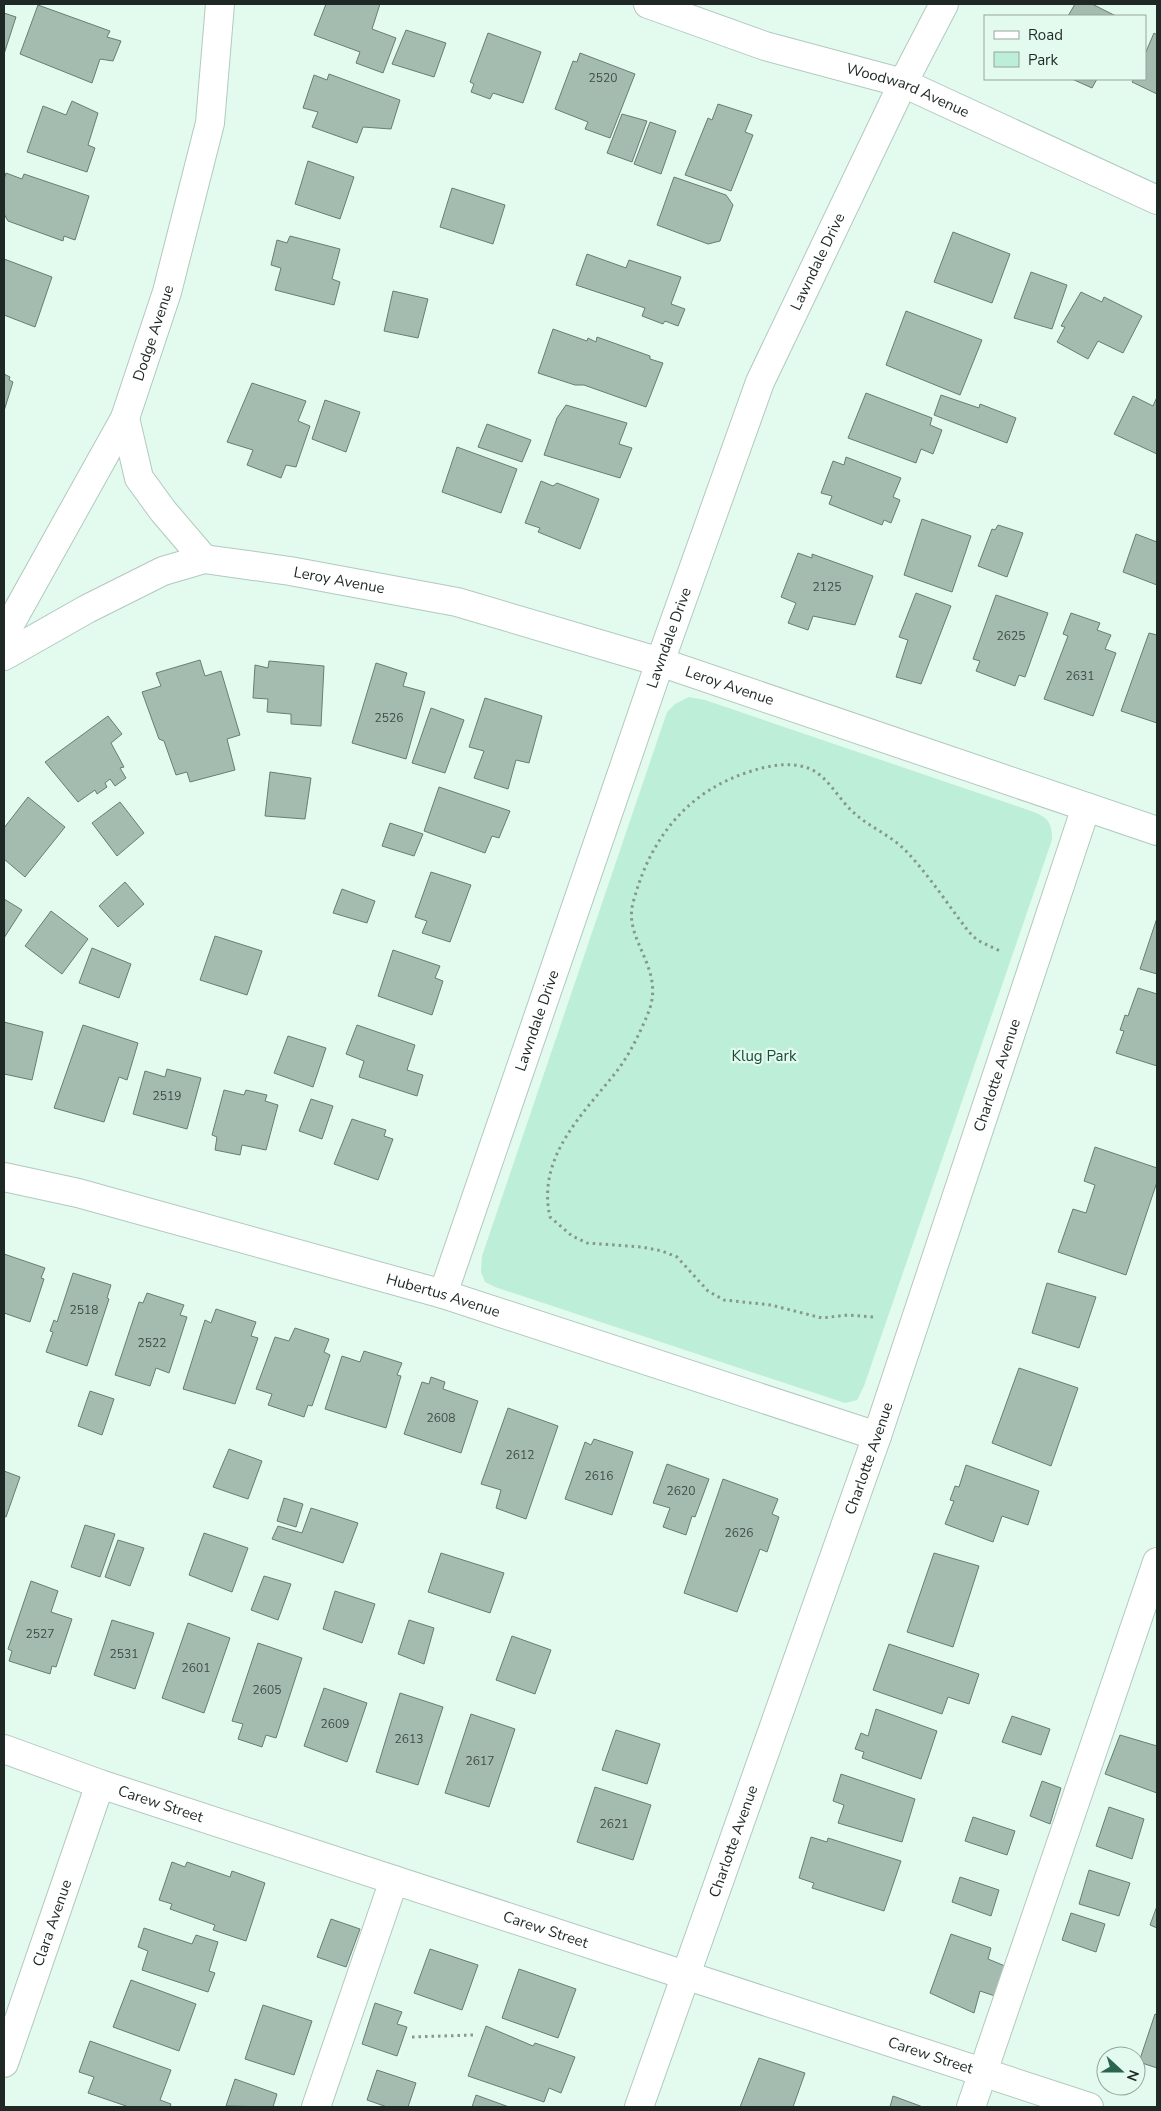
<svg xmlns="http://www.w3.org/2000/svg" width="1161" height="2111" viewBox="0 0 1161 2111" font-family="'Nunito Sans',sans-serif">
  <rect width="100%" height="100%" fill="#e3faef"/>
  <path fill="#bdefd8" d="M689,697l16,3 329,112c15,6 18,12 18,28l-188,546 -7,14 -12,3 -350,-116 -10,-5 -4,-10 1,-16 185,-544 8,-8z"/>
  <path fill="#a4bbb0" stroke="#687d73" d="M326,4h54l-8,25 24,9 -13,35 -27,-10 4,-11 -46,-17z
    M1075,4h17l24,12h-48z
    M38,5l72,26 -3,6 14,4 -8,20 -13,-2 -8,24 -72,-29z
    M4,13l12,4 -12,37z
    M406,30l40,13 -12,34 -42,-13z
    M488,33l53,19 -18,51 -30,-10 -3,6 -19,-7 3,-8 -4,-2z
    M1154,33l3,2v59l-25,-12 2,-3h11v-25z
    M580,53l55,21 -25,64 -25,-9 3,-7 -33,-13 18,-48 4,1z
    M329,74l71,26 -9,29 -28,-2 -6,16 -45,-16 6,-15 -15,-4 11,-33 13,5z
    M1072,79h25l-5,9z
    M72,101l26,12 -10,32 7,3 -8,24 -60,-20 16,-46 23,9z
    M718,104l34,11 -7,17 8,3 -22,56 -46,-16 23,-57 4,2z
    M622,114l25,7 -15,41 -25,-9z
    M650,122l26,9 -15,43 -27,-10z
    M308,161l46,16 -14,42 -45,-15z
    M6,173l16,6 2,-5 65,22 -14,44 -11,-4 -1,5 -55,-20 -4,-7v-35z
    M674,177l52,18 7,10 -13,36 -12,3 -51,-19z
    M452,188l53,17 -12,39 -53,-17z
    M953,232l57,22 -18,49 -58,-21z
    M290,236l50,13 -8,30 8,3 -6,23 -59,-15 6,-22 -10,-3 6,-25 10,3z
    M587,254l39,14 3,-8 52,17 -10,27 14,5 -7,17 -13,-5 -2,3 -21,-8 3,-8 -69,-23z
    M4,259l48,18 -17,50 -31,-12z
    M1031,272l36,13 -15,44 -38,-11z
    M393,291l35,8 -10,39 -34,-7z
    M1081,292l21,10 2,-5 38,19 -19,37 -25,-12 -10,18 -31,-17 8,-15 -4,-1z
    M906,311l76,29 -22,55 -74,-30z
    M553,329l34,12 1,-3 8,4 1,-5 53,19v3l13,4 -17,44 -62,-22h-9l-37,-12z
    M4,374l6,3 -1,3 4,2 -9,29z
    M252,383l54,18 -8,20 12,5 -14,41 -10,-2 -5,13 -34,-13 6,-15 -26,-8z
    M866,393l66,25 -2,7 12,5 -9,24 -12,-5 -5,14 -68,-25z
    M941,395l38,13 1,-4 36,14 -9,25 -73,-28z
    M1133,396l20,10 4,-9v57l-43,-20z
    M325,400l35,12 -14,40 -34,-13z
    M566,405l61,18 -8,21 13,4 -12,30 -76,-23 13,-37z
    M487,424l44,16 -9,22 -44,-15z
    M457,447l60,22 -16,44 -59,-21z
    M846,457l55,21 -8,19 7,3 -9,23 -7,-3 -2,5 -53,-21 3,-8 -11,-3 12,-32 11,4z
    M541,481l12,5 4,-3 42,16 -19,50 -42,-17 2,-4 -15,-5z
    M922,519l49,17 -19,56 -48,-17z
    M998,525l25,8 -16,44 -29,-11 14,-37 3,1z
    M1136,534l21,8v43l-34,-13z
    M798,553l14,5v-4l61,22 -18,49 -42,-9 -5,14 -20,-7 8,-20 -15,-6z
    M916,593l35,13 -30,78 -25,-7 12,-37 -9,-3z
    M996,595l52,18 -23,64 -6,-2 -4,11 -39,-15 4,-10 -7,-2z
    M1071,613l29,10 -3,7 14,5 -6,14 11,4 -23,63 -49,-17 24,-63 -5,-2z
    M1149,633l8,2v88l-36,-12z
    M200,660l5,16 16,-5 19,64 -13,4 8,31 -45,12 -3,-10 -11,3 -12,-34 -5,-2 -17,-47 19,-6 -5,-13z
    M269,661l55,5 -3,60 -30,-2v-10l-24,-2 1,-13 -15,-1 2,-33 13,3z
    M376,663l31,10 -4,13 22,6 -19,67 -54,-16z
    M485,698l57,18 -13,47 -13,-3 -8,29 -34,-11 10,-27 -15,-4z
    M431,708l33,12 -19,53 -33,-10z
    M108,716l14,18 -11,9 13,24 -4,1 6,10 -11,8 -5,-7 -5,4 2,4 -10,7 -2,-4 -17,12 -33,-40z
    M270,772l41,6 -6,41 -40,-3z
    M439,787l71,24 -11,27 -7,-2 -7,17 -61,-22z
    M28,797l37,30 -40,50 -21,-18v-31z
    M120,802l24,31 -27,23 -25,-33z
    M390,823l33,11 -9,22 -32,-10z
    M431,872l40,13 -21,57 -28,-9 5,-12 -12,-4z
    M125,882l19,22 -26,23 -19,-21z
    M342,889l33,12 -8,22 -34,-10z
    M4,899l18,11 -18,28z
    M51,911l37,28 -26,35 -37,-28z
    M1157,918v56l-17,-5z
    M215,936l47,15 -15,44 -47,-15z
    M92,948l39,16 -12,34 -40,-15z
    M393,950l47,16 -5,12 8,3 -11,34 -54,-19z
    M1138,988l19,6v72l-41,-13 8,-22 -4,-1 5,-15 3,1z
    M4,1022l39,10 -11,48 -28,-6z
    M83,1025l55,18 -11,37 -8,-3 -15,45 -50,-14z
    M357,1025l58,20 -8,25 16,5 -6,21 -58,-19 5,-16 -18,-7z
    M288,1036l38,12 -13,39 -39,-14z
    M167,1069l34,9 -14,51 -54,-15 12,-43 20,6z
    M224,1090l20,5 2,-5 21,5 -2,6 13,4 -12,45 -24,-5 -2,10 -25,-5 2,-13 -5,-2z
    M311,1099l22,7 -11,33 -23,-8z
    M352,1119l34,11 -2,6 9,3 -15,41 -44,-16z
    M1095,1147l62,21v14l-31,93 -68,-23 15,-43 13,4 9,-28 -11,-4z
    M4,1254l41,14 -4,10 3,1 -14,43 -26,-9z
    M73,1273l38,12 -4,13 2,1 -22,67 -41,-14 7,-20 -3,-1 4,-11 3,2z
    M1047,1283l49,14 -17,51 -47,-15z
    M147,1293l37,12 -4,10 7,2 -18,56 -13,-5 -6,18 -35,-11 24,-73 4,1z
    M216,1309l40,13 -5,14 7,2 -23,66 -52,-15 22,-69 6,3z
    M295,1328l34,11 -5,13 6,3 -18,51 -4,-1 -4,12 -36,-12 4,-11 -16,-5 19,-52 14,4z
    M364,1351l38,12 -5,12 4,1 -15,52 -61,-19 17,-53 18,6z
    M1019,1368l59,20 -27,78 -59,-23z
    M431,1377l14,5 -2,7 35,12 -17,52 -57,-19 18,-52 7,2z
    M90,1391l24,8 -12,36 -24,-9z
    M508,1408l50,18 -32,93 -30,-11 5,-18 -20,-6z
    M594,1439l39,13 -21,63 -47,-16 20,-57 6,3z
    M229,1449l33,12 -14,38 -35,-12z
    M667,1464l42,15 -14,38 -3,-1 -6,19 -23,-8 7,-19 -17,-5z
    M966,1465l73,26 -11,34 -26,-9 -9,26 -48,-18 9,-23 -4,-1 5,-14 4,1z
    M4,1471l16,6 -14,40 -2,-1z
    M723,1479l55,20 -6,15 7,3 -12,35 -7,-3 -23,63 -53,-19z
    M284,1498l19,6 -7,23 -19,-6z
    M311,1508l47,15 -15,40 -71,-24 6,-13 24,7z
    M85,1525l30,9 -15,43 -29,-10z
    M204,1533l44,15 -16,44 -43,-17z
    M118,1540l26,8 -14,38 -25,-9z
    M441,1553l63,20 -14,40 -62,-21z
    M934,1553l45,13 -26,81 -46,-15z
    M264,1576l27,8 -13,36 -27,-10z
    M31,1581l27,10 -7,21 21,7 -16,48 -4,-1 -2,8 -41,-13 3,-10 -4,-2z
    M335,1591l40,13 -13,39 -39,-14z
    M112,1620l42,13 -19,56 -41,-14z
    M409,1620l25,8 -10,36 -26,-10z
    M188,1623l42,15 -26,75 -42,-15z
    M512,1636l39,14 -16,44 -39,-14z
    M258,1643l44,15 -26,80 -10,-3 -4,12 -24,-8 5,-15 -11,-3z
    M889,1644l90,30 -10,30 -21,-7 -6,17 -69,-24z
    M324,1688l43,15 -20,59 -43,-16z
    M400,1693l43,14 -25,78 -42,-13z
    M876,1709l61,22 -16,48 -59,-21 2,-6 -9,-3 6,-16 7,3z
    M471,1714l44,15 -26,78 -44,-14z
    M1012,1716l38,13 -9,26 -39,-13z
    M616,1730l44,14 -13,40 -45,-14z
    M1120,1735l37,11v47l-52,-19z
    M841,1774l74,25 -13,43 -64,-19 6,-18 -11,-4z
    M1042,1781l19,7 -11,36 -20,-8z
    M595,1787l56,18 -18,55 -56,-18z
    M1109,1807l35,12 -12,40 -36,-13z
    M973,1817l42,14 -8,24 -42,-14z
    M811,1837l16,5 1,-4 73,23 -17,50 -72,-23 2,-5 -15,-5z
    M172,1862l13,5 2,-5 43,15 2,-6 33,12 -19,58 -33,-11 2,-5 -45,-16 2,-5 -13,-4z
    M1089,1870l41,13 -11,33 -40,-12z
    M960,1877l39,13 -8,26 -39,-14z
    M1157,1906v22l-7,-3z
    M1071,1913l34,11 -9,28 -34,-12z
    M331,1919l29,10 -14,38 -29,-10z
    M144,1928l48,16 4,-9 22,7 -9,29 6,2 -7,19 -66,-22 6,-19 -10,-4z
    M951,1934l40,14 -3,11 17,7 -10,30 -15,-5 -6,22 -44,-20z
    M430,1949l48,16 -16,45 -48,-17z
    M519,1969l57,20 -18,49 -56,-20z
    M131,1980l65,24 -17,47 -66,-24z
    M375,2003l27,9 -5,12 10,3 -10,29 -35,-12z
    M263,2005l49,16 -18,54 -49,-16z
    M1155,2014l2,1v53l-18,-6z
    M486,2026l47,20 2,-3 40,14 -14,36 -12,-5 -5,14 -76,-26z
    M90,2041l81,29 -11,30 11,4 -1,3h-41l-41,-14 6,-16 -15,-5z
    M759,2058l46,15 -12,34h-53z
    M377,2070l39,13 -8,24h-21l-20,-7z
    M235,2079l42,15 -4,13 -47,-1z
    M476,2095l33,12h-37z
    M893,2096l30,11h-33z"/>
  <g fill="none" stroke-linecap="round" stroke-linejoin="round">
    <g stroke="#b2c9be" stroke-width="30">
      <g id="minor">
        <path id="s1" d="M648,4l117,42 138,37 254,117"/>
        <path d="M125,418l14,60 24,33 41,48"/>
        <path id="s2" d="M4,635l121,-217 42,-126 43,-169 10,-119"/>
        <path id="s3" d="M4,656l83,-47 76,-38 41,-12 86,12 167,31 203,60 497,169"/>
        <path id="s4" d="M4,1177l74,16 365,101 434,142"/>
        <path id="s5" d="M443,1294l217,-632 100,-280 143,-299 41,-79"/>
        <path id="s6" d="M4,1749l96,35 989,323"/>
        <path id="s7" d="M4,2063l96,-279"/>
        <path d="M316,2107l78,-227"/>
        <path id="s8" d="M639,2107l238,-671 209,-629"/>
        <path d="M971,2107l186,-545"/>
      </g>
    </g>
    <path stroke="#87978f" stroke-width="3" stroke-dasharray="2.5 4" stroke-linecap="butt" d="M873,1317l-25,-2 -26,3 -51,-13 -47,-5 -16,-9 -31,-34 -15,-6 -20,-4 -55,-4 -15,-7 -22,-19c-13,-58 29,-99 63,-141 15,-18 27,-43 36,-65 16,-44 -26,-71 -16,-108 17,-65 55,-114 122,-133 16,-5 36,-8 53,-2 19,7 29,29 44,43 15,15 37,23 53,39 24,25 43,55 64,82l8,8 23,11
      M412,2037l62,-2"/>
    <use href="#minor" stroke="#fff" stroke-width="28"/>
  </g>
  <g text-anchor="middle" stroke-width="4.5" stroke-linejoin="round" paint-order="stroke">
    <g font-size="12" fill="#404d47">
      <text x="603" y="82">2520</text>
      <text x="827" y="591">2125</text>
      <text x="1011" y="640">2625</text>
      <text x="1080" y="680">2631</text>
      <text x="389" y="722">2526</text>
      <text x="167" y="1100">2519</text>
      <text x="84" y="1314">2518</text>
      <text x="152" y="1347">2522</text>
      <text x="441" y="1422">2608</text>
      <text x="520" y="1459">2612</text>
      <text x="599" y="1480">2616</text>
      <text x="681" y="1495">2620</text>
      <text x="739" y="1537">2626</text>
      <text x="40" y="1638">2527</text>
      <text x="124" y="1658">2531</text>
      <text x="196" y="1672">2601</text>
      <text x="267" y="1694">2605</text>
      <text x="335" y="1728">2609</text>
      <text x="409" y="1743">2613</text>
      <text x="480" y="1765">2617</text>
      <text x="614" y="1828">2621</text>
    </g>
    <g font-size="15" fill="#1f2824" stroke="#e3faef">
      <text dy="5" stroke="none"><textPath href="#s1" startOffset="274">Woodward Avenue</textPath></text>
      <text dy="5" stroke="none"><textPath href="#s5" startOffset="1099">Lawndale Drive</textPath></text>
      <text dy="5" stroke="none"><textPath href="#s2" startOffset="338">Dodge Avenue</textPath></text>
      <text dy="5" stroke="none"><textPath href="#s3" startOffset="360">Leroy Avenue</textPath></text>
      <text dy="5" stroke="none"><textPath href="#s5" startOffset="694">Lawndale Drive</textPath></text>
      <text dy="5" stroke="none"><textPath href="#s3" startOffset="765">Leroy Avenue</textPath></text>
      <text dy="5" stroke="none"><textPath href="#s5" startOffset="289">Lawndale Drive</textPath></text>
      <text dy="5" stroke="none"><textPath href="#s8" startOffset="1092">Charlotte Avenue</textPath></text>
      <text dy="5" stroke="none"><textPath href="#s4" startOffset="455">Hubertus Avenue</textPath></text>
      <text dy="5" stroke="none"><textPath href="#s8" startOffset="688">Charlotte Avenue</textPath></text>
      <text dy="5" stroke="none"><textPath href="#s6" startOffset="166">Carew Street</textPath></text>
      <text dy="5" stroke="none"><textPath href="#s8" startOffset="282">Charlotte Avenue</textPath></text>
      <text dy="5" stroke="none"><textPath href="#s7" startOffset="148">Clara Avenue</textPath></text>
      <text dy="5" stroke="none"><textPath href="#s6" startOffset="571">Carew Street</textPath></text>
      <text dy="5" stroke="none"><textPath href="#s6" startOffset="976">Carew Street</textPath></text>
    </g>
    <g font-size="15" fill="#184b38" stroke="#e3faef">
      <text x="764" y="1061">Klug Park</text>
    </g>
  </g>
  <rect width="1161" height="2111" fill="none" stroke="#1f2824" stroke-width="10"/>
  <rect x="984" y="15" width="162" height="65" fill="#e3faef" stroke="#95a69e"/>
  <rect x="994" y="31" width="25" height="8" fill="#ffffff" stroke="#95a69e"/>
  <text x="1028" y="40" font-size="15" fill="#1f2824">Road</text>
  <rect x="994" y="52" width="25" height="15" fill="#bdefd8" stroke="#95a69e"/>
  <text x="1028" y="65" font-size="15" fill="#1f2824">Park</text>
  <g transform="translate(1121 2071) rotate(111)"><circle r="24" fill="#e3faef" stroke="#95a69e"/>
  <path d="M0-4L9 19L0 12L-9 19Z" fill="#2a654f"/>
  <text y="-8" font-size="14" font-weight="bold" text-anchor="middle" fill="#1f2824">N</text>
  </g>
</svg>
